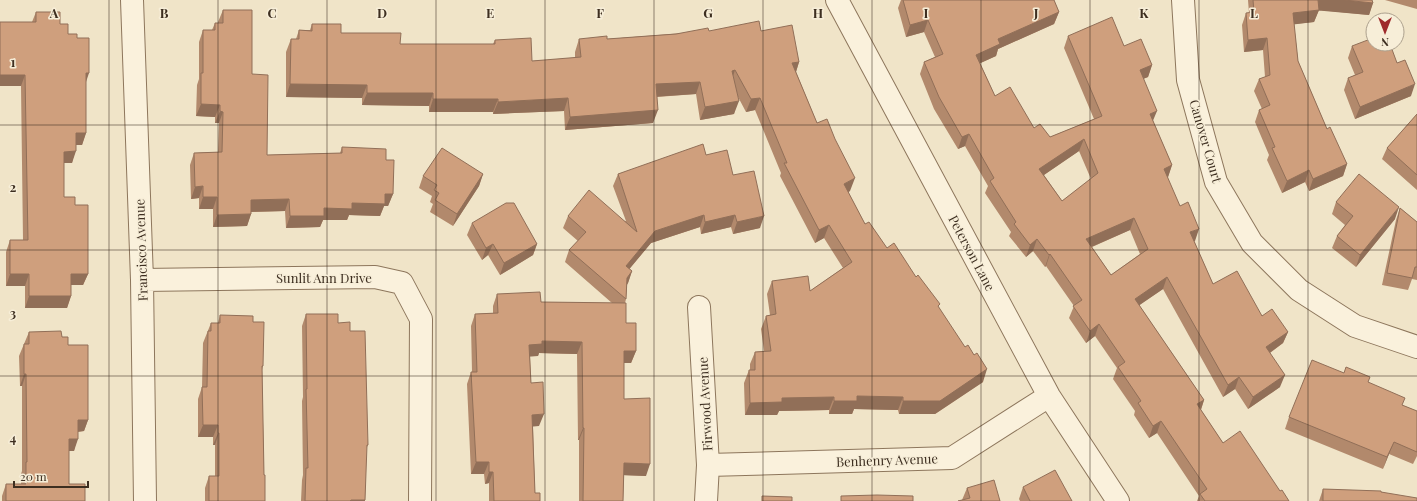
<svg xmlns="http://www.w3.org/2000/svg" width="1417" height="501" viewBox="0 0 1417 501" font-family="'Playfair Display',serif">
  <rect width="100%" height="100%" fill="#f0e4c8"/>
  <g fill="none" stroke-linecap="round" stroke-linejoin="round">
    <g stroke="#8d765c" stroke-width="24">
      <path id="minor" d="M132,0l10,280 3,221
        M837,0l212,396 69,105
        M1183,0l5,80 28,102 36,61 47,47 56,36 62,21
        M142,280l233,-3 27,6 19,36 -1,182
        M699,307l9,158 -2,36
        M708,465l244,-7 97,-62"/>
    </g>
    <use href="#minor" stroke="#faf1dc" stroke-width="22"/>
  </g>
  <path fill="#b2896c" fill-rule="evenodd" d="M901,0h153l5,12 -5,12 -56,25 -2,7 -16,7 15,33 39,32 16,9 44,-18 -30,-71 4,-12 56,10 28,19 -4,12 -5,2 10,42 19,44 -4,12 -1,1 28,63h-1l19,43 75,48 -5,11 -13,10 10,34 -32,22 -13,-20 -12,8 -60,-108 -24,16 65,95 -3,10 22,33 57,48 9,10h-92l2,-5 -42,-63 -8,5 -15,-23 1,-4 -22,-32 4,-11 -22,-32 -9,7 -17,-25 5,-12 -28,-40 -1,1 -12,-16 -7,6 -17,-21 2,-4 -26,-39 3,-7 -23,-40 -7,3 -24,-40 -14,-35 4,-12 11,-5 -11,-25 -18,5 -8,-29zM1079,151l12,28 -29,22 -18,-26zM1130,230l10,24 -29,21 -19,-28z
    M1248,0h124l1,3 -4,12 -50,-5 -5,12 -20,2 4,37 29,68 20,35 -4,12 -34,15 -4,-9 -23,11 -15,-33 2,-5 -14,-33 4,-12 3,-1 -8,-18 5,-12 6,-2 -2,-27 -19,2 -2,-27 4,-12h3z
    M1385,0h32v9z
    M223,10l29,64 15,81 73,-2 2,-6 44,13 7,34 -5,12h-4l-4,10 -31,-1 -2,5h-24l-3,7 -34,1 -1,-17 -34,1v2l-4,12 -34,1v-18h-14v-11l-8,1 -1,-34 4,-12 24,-1 1,-29h-4v-6l-19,-1 1,-31 2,-6v-37l4,-12h9l3,-7h3v-1z
    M36,12l24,12 8,10 9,4 9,45v50l-4,12h-6l-4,18h-8v34l11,8 13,69 -5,11h-12v11l-4,12h-42v-22h-19v-34l4,-12h13l-2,-154h-21l32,-64z
    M312,24l29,9 59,11h93l2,-4 37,21 43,-3v-6l4,-13h28l102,-8h52l38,31 -3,10 21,51 33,68 -2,1 17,32 22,24 29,29 23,31 44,74 -48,32h-36l-1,-4 -44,-1 -2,5h-23v-4l-50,1 -2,4h-32l-1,-32 5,-13h1v-6l5,-12 9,-1 -3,-22 5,-13 4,-1 -3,-21 5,-13 38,10 33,-23 -19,-30 -9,5 -35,-67 1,-3 -26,-63 -9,2 -9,-17 -3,19 -34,6 -4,-26 -39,3 -4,26 -88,7 -1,-19 -71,3v-2h-64v-6l-67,-1v-7l-76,-1v-45l5,-13h5l3,-9h11z
    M1352,46l45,17 14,33 -56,23 -11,-29 4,-12 7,-3 -7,-17z
    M1417,114v76l-35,-31 5,-11z
    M706,155l27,20 27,53 -27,6 -2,-7 -30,7 -1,-7 -49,16 -22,26 3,2 -4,12 -1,2 -1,14 -1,4 1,20 10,28 -5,12h-7v36l22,77 -22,-1 -1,26h-44v-61h-1l-1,-86 -38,-1 -1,3h-8l1,27 8,43h-6l2,67 5,8h-51v-18l-4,1 -1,-10h-13l-4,-90 4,-12h1l-1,-46 4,-12 18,-1v-7l4,-12 44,8 71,1 -47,-41 4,-12 9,-9 -15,-13 5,-12 58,5 -13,-35 5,-12z
    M483,174l-4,12 -26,40 -23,-14 3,-8 -3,-2 2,-6 -13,-8 4,-12z
    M1336,202l59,17 -39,48 -24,-19 5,-12 8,-11 -13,-11z
    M1400,208l17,14v58l-5,-1 -4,11 -26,-5 14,-65z
    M472,223l65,21 -4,11 -33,20 -12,-20 -6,5 -15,-25z
    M306,314l32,9 12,8 18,114 -2,4 -1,52h-64l1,-21 1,-5 -1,-74 1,-4 -1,-71z
    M220,315l33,7 10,44 -1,4 2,105 1,26h-60v-13l4,-12h6v-31h-2v-8h-15v-38l4,-12 1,-44 8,-20h7z
    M29,332l33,5 6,8 20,75 -4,11 -6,1 -4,19h-5v33l16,17h-83v-5l4,-12h15v-10l1,-3v-85h-2l-1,-30z
    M1344,373l24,9 34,23 15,6v45l-4,8 -24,-10 -6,15 -98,-40 4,-12z
    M1023,487l49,14h-52l-1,-2z
    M967,488l33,13 -38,-1z
    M1323,489l58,3 36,9h-98z"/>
  <path fill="#916f58" d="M1317,0h27l29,3 -4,12 -56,-5z
    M1319,10l-5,12 -25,3 4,-12z
    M1059,12l-5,12 -56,25 -2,7 -24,11 4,-12 22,-16z
    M928,20l-4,12 -18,5 4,-12z
    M1267,38l-4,12 -19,2 4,-12z
    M799,62l-4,13 -3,-12z
    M1152,65l-4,12 -13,5 5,-12z
    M735,70l-4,12 1,-11z
    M86,73h3l-4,12z
    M0,75h25l-4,11h-21z
    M700,82l-4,12 -45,3 5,-13z
    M290,84l77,1 -5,13 -76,-1z
    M1415,84l-4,12 -56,23 5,-12z
    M367,93h66l-4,13 -67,-1z
    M568,98l-4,13 -71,3 5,-12z
    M760,98l-5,12 -9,2 5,-13z
    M433,99h65l-5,13h-64z
    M739,101l-5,13 -34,6 5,-13z
    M201,104l19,1 -5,12 -19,-1z
    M658,110l-5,13 -88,7 5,-13z
    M220,111l3,1 -4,11h-4z
    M1157,111l-5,12 -2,-9z
    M76,133h10l-4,12h-10z
    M969,134l-4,12 -7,3 4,-12z
    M1084,139l-5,12 -44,30 4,-12z
    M76,151l-4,12h-12l4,-11z
    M1347,164l-4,12 -34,15 4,-12z
    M1172,165l-4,12 -9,4 5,-12z
    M1309,170l-4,12 -23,11 5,-12z
    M483,174l-4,12 -26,40 4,-12z
    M855,178l-5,13 -11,6 5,-13z
    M203,186l-4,12 -8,1 4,-12z
    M385,194h8l-5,12h-4l-4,10 -31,-1 -2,5h-24l-3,7 -34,1 4,-12 34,-8 28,-5z
    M203,197h14l-4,12h-14z
    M289,199l-4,12 -38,1 4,-12z
    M1399,207l-4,12 -39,48 4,-12z
    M251,214l-4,12 -34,1 4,-12z
    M704,215l-4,12 -49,16 -29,35 4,-12 29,-35z
    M735,215l-4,12 -30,7 4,-12z
    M764,216l-4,12 -27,6 4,-12z
    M1134,218l-4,12 -48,21 4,-12z
    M829,225l-5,13 -9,5 4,-13z
    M1199,229l-4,12 -9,3 4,-12z
    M1037,239l-4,12 -7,6 4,-12z
    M493,244l-5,11 -6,5 4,-12z
    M537,244l-4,11 -33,20 4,-12z
    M1050,254l-4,12 -1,1 4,-12z
    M632,271l-4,12 -6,7 5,-12z
    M10,274h19l-4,12h-19z
    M71,274h17l-5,11h-16z
    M1167,277l-4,12 -32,22 4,-12z
    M29,296h42l-4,12h-42z
    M1099,324l-4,12 -9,7 4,-12z
    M1288,332l-5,11 -22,16 5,-12z
    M542,341l40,1 -5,12 -38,-1 -1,3 -13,1 4,-12z
    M624,351h12l-5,12h-11z
    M987,369l-4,13 -48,32h-36l4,-13z
    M24,374h2l-4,12h-2z
    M1285,375l-5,12 -32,22 5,-12z
    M1239,377l-4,12 -12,8 5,-12z
    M857,396l46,1 -5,13 -44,-1 -2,5h-23l5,-13z
    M834,397l-5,13 -50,1 -2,4h-32l5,-12 32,-5z
    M1204,400l-4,12 -3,-8z
    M544,414l-5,12 -11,1 4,-12z
    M78,420h10l-4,11 -10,1z
    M1161,421l-4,12 -8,5 4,-12z
    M203,425h15l-5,12h-15z
    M583,428h1l-5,12h-1z
    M218,433h1l-4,12h-2z
    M69,439h9l-4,12h-9z
    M1394,442l-5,12 -6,15 4,-12z
    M476,462h13l-5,12h-13z
    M624,463l26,1 -4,12 -27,-1z
    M489,472h4l-4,11 -4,1z
    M351,500h14v1h-15z"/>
  <path fill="#cf9f7d" stroke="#916f58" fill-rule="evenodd" d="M903,0h151l5,12 -61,27 2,5 -24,11 19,41 15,-9 24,41 6,-4 10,13 52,-21 -34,-80 44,-19 12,29 17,-7 11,26 -12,5 17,41 -7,3 22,51 -8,4 16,37 8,-4 11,27 -9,3 23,52 24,-13 25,45 10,-7 16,23 -22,15 19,28 -32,22 -14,-20 -11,8 -61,-108 -32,22 69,101 -7,4 26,39 17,-12 40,60 2,-1 7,11h-84l-5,-7 7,-5 -46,-68 -8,5 -15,-23 3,-2 -23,-34 7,-5 -26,-38 -9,7 -17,-25 9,-6 -32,-46 -1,1 -12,-16 -7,6 -16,-21 2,-2 -26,-41 4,-3 -25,-44 -7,3 -23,-40 -15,-35 19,-8 -15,-34 -18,5zM1084,139l14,34 -36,28 -23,-32zM1134,218l14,31 -37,26 -25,-36z
    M1253,0h65l1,10 -26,3 5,48 29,68 3,-2 17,37 -34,15 -4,-9 -22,11 -15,-33 3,-1 -16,-37 11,-5 -11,-26 11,-4 -3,-37 -19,2 -2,-27 8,-1z
    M1344,0h28l1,3z
    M223,10h29v64l16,1 -1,80 75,-2v-6l44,2v11h8l-1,34h-8v10l-33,-1v6l-28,-1v8h-34l-1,-17 -38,1v14l-34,1v-18h-14v-11l-8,1 -1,-34 28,-1 1,-40 -3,-1v-6l-19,-1v-31h2v-43h12v-7h8z
    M36,12h24v12h8v10h9v4h12v35h-3v60h-10v18l-12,1v45h11v8h13v69h-17v22h-42v-22h-19v-34h18l-3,-165h-25v-53h36z
    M759,21l2,10 31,-6 7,37 -7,1 25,60 10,-4 8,20 20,39 -11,6 21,40 4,-2 18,26 7,-5 22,34 2,-2 22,29 -2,2 27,41 3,-2 6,10 3,-2 10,16 -47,32h-37v-4l-46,-1v5h-23v-4l-52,1v4l-32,1 -1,-33h6v-18l16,-1 -5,-35 10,-2 -4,-33 36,-5 2,15 42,-29 -23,-37 -10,5 -35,-67h3l-27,-65 -9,1 -16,-29 -3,1 7,30 -34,6 -5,-25 -44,2 2,26 -88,7 -2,-19 -70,4v-3h-65v-6h-66v-8l-77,-1 1,-45h8v-9l13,1v-7h29v9h60l-1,11h95v-4l36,-2 1,23 49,-4 -2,-18 28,-3v3l69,-5 32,-6 1,3z
    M1373,38v6h17l7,19 8,-3 10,24 -55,23 -12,-29 15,-6 -11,-26z
    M1417,114v61l-30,-27z
    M703,144l3,11 21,-5 6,25 21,-4 10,45 -27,6 -2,-7 -30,7 -1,-7 -49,16 -29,35 6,5 -5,7 -1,21 -57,-49 17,-18 -18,-16 21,-26 48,42 -19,-58z
    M442,148l41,26 -26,40 -22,-14 4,-7 -5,-3 3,-5 -14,-9z
    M1359,174l40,33 -39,48 -23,-19 16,-20 -17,-14z
    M506,203h8l23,41 -33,19 -11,-19 -7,4 -14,-25z
    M1400,208l17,14v45h-2l-3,11 -25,-5z
    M540,292l1,10 85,1v20h10v28h-12v48l26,-1v66l-26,-1 -1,38h-40l1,-73h-1l-1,-86 -40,-1v3l-13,1 2,38 12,-1 1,32 -12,1 3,78h5v8h-46l-1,-29h-4v-10h-13l-5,-90h6l-2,-58 23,-1 -1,-19z
    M306,314h32v9l12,-1v9h15l3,114h-1l-2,55h-14l-1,1h-45l1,-33h2l-2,-79h1z
    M220,315l33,1v6h11l-1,44h-1l2,109h1v26h-56v-25h10v-43h-1v-8h-15l-1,-38h5l1,-56h3v-8h9z
    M61,331l1,6h6v8h20v75h-10v19h-9v45h16v17h-79v-17h20v-22h1l-1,-88h-2v-30h5v-12z
    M1312,360l32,13 2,-6 24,10 -2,5 37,16 -3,7 15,6v41l-23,-10 -7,15 -98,-40z
    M1055,470l17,31h-42l-7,-14z
    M994,480l6,21h-42l12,-3 -3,-10z
    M1323,489l58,2v1l36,6v3h-94z
    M877,495l36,1v5h-72v-5z
    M762,496l30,1v4h-30z"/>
  <path fill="none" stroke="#3d2e20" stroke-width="1" stroke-opacity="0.55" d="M109,0v501M218,0v501M327,0v501M436,0v501M545,0v501M654,0v501M763,0v501M872,0v501M981,0v501M1090,0v501M1199,0v501M1308,0v501M0,125h1417M0,250h1417M0,376h1417"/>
  <g text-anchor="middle" stroke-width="3" stroke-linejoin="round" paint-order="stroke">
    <g font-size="13" fill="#3d2e20" stroke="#f7eed8">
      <text transform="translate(1206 141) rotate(74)" y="5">Canover Court</text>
      <text transform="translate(141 250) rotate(-92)" y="5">Francisco Avenue</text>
      <text transform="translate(972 253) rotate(62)" y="5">Peterson Lane</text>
      <text x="324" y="283">Sunlit Ann Drive</text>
      <text transform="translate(705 404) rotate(-93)" y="5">Firwood Avenue</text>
      <text transform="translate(887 460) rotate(-2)" y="5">Benhenry Avenue</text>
    </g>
  </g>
  <g font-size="13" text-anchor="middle" font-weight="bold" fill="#3d2e20" stroke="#f7eed8" stroke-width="3" stroke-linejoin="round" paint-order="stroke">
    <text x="54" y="18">A</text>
    <text x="164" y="18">B</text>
    <text x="272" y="18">C</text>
    <text x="382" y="18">D</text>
    <text x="490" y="18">E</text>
    <text x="600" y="18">F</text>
    <text x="708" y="18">G</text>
    <text x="818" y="18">H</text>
    <text x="926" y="18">I</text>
    <text x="1036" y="18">J</text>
    <text x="1144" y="18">K</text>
    <text x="1254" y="18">L</text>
    <text x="13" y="67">1</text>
    <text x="13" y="192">2</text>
    <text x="13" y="318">3</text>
    <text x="13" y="443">4</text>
  </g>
  <g transform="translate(1385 32) rotate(180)"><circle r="19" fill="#f7eed8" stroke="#ada18e"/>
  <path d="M0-3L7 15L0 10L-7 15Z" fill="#9e2a2b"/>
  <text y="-6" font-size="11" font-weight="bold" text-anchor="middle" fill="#3d2e20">N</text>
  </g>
  <path d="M14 481v6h74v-6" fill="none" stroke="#3d2e20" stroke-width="2"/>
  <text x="20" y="481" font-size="12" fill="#3d2e20" stroke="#f7eed8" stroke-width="3" paint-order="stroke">20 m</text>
</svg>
